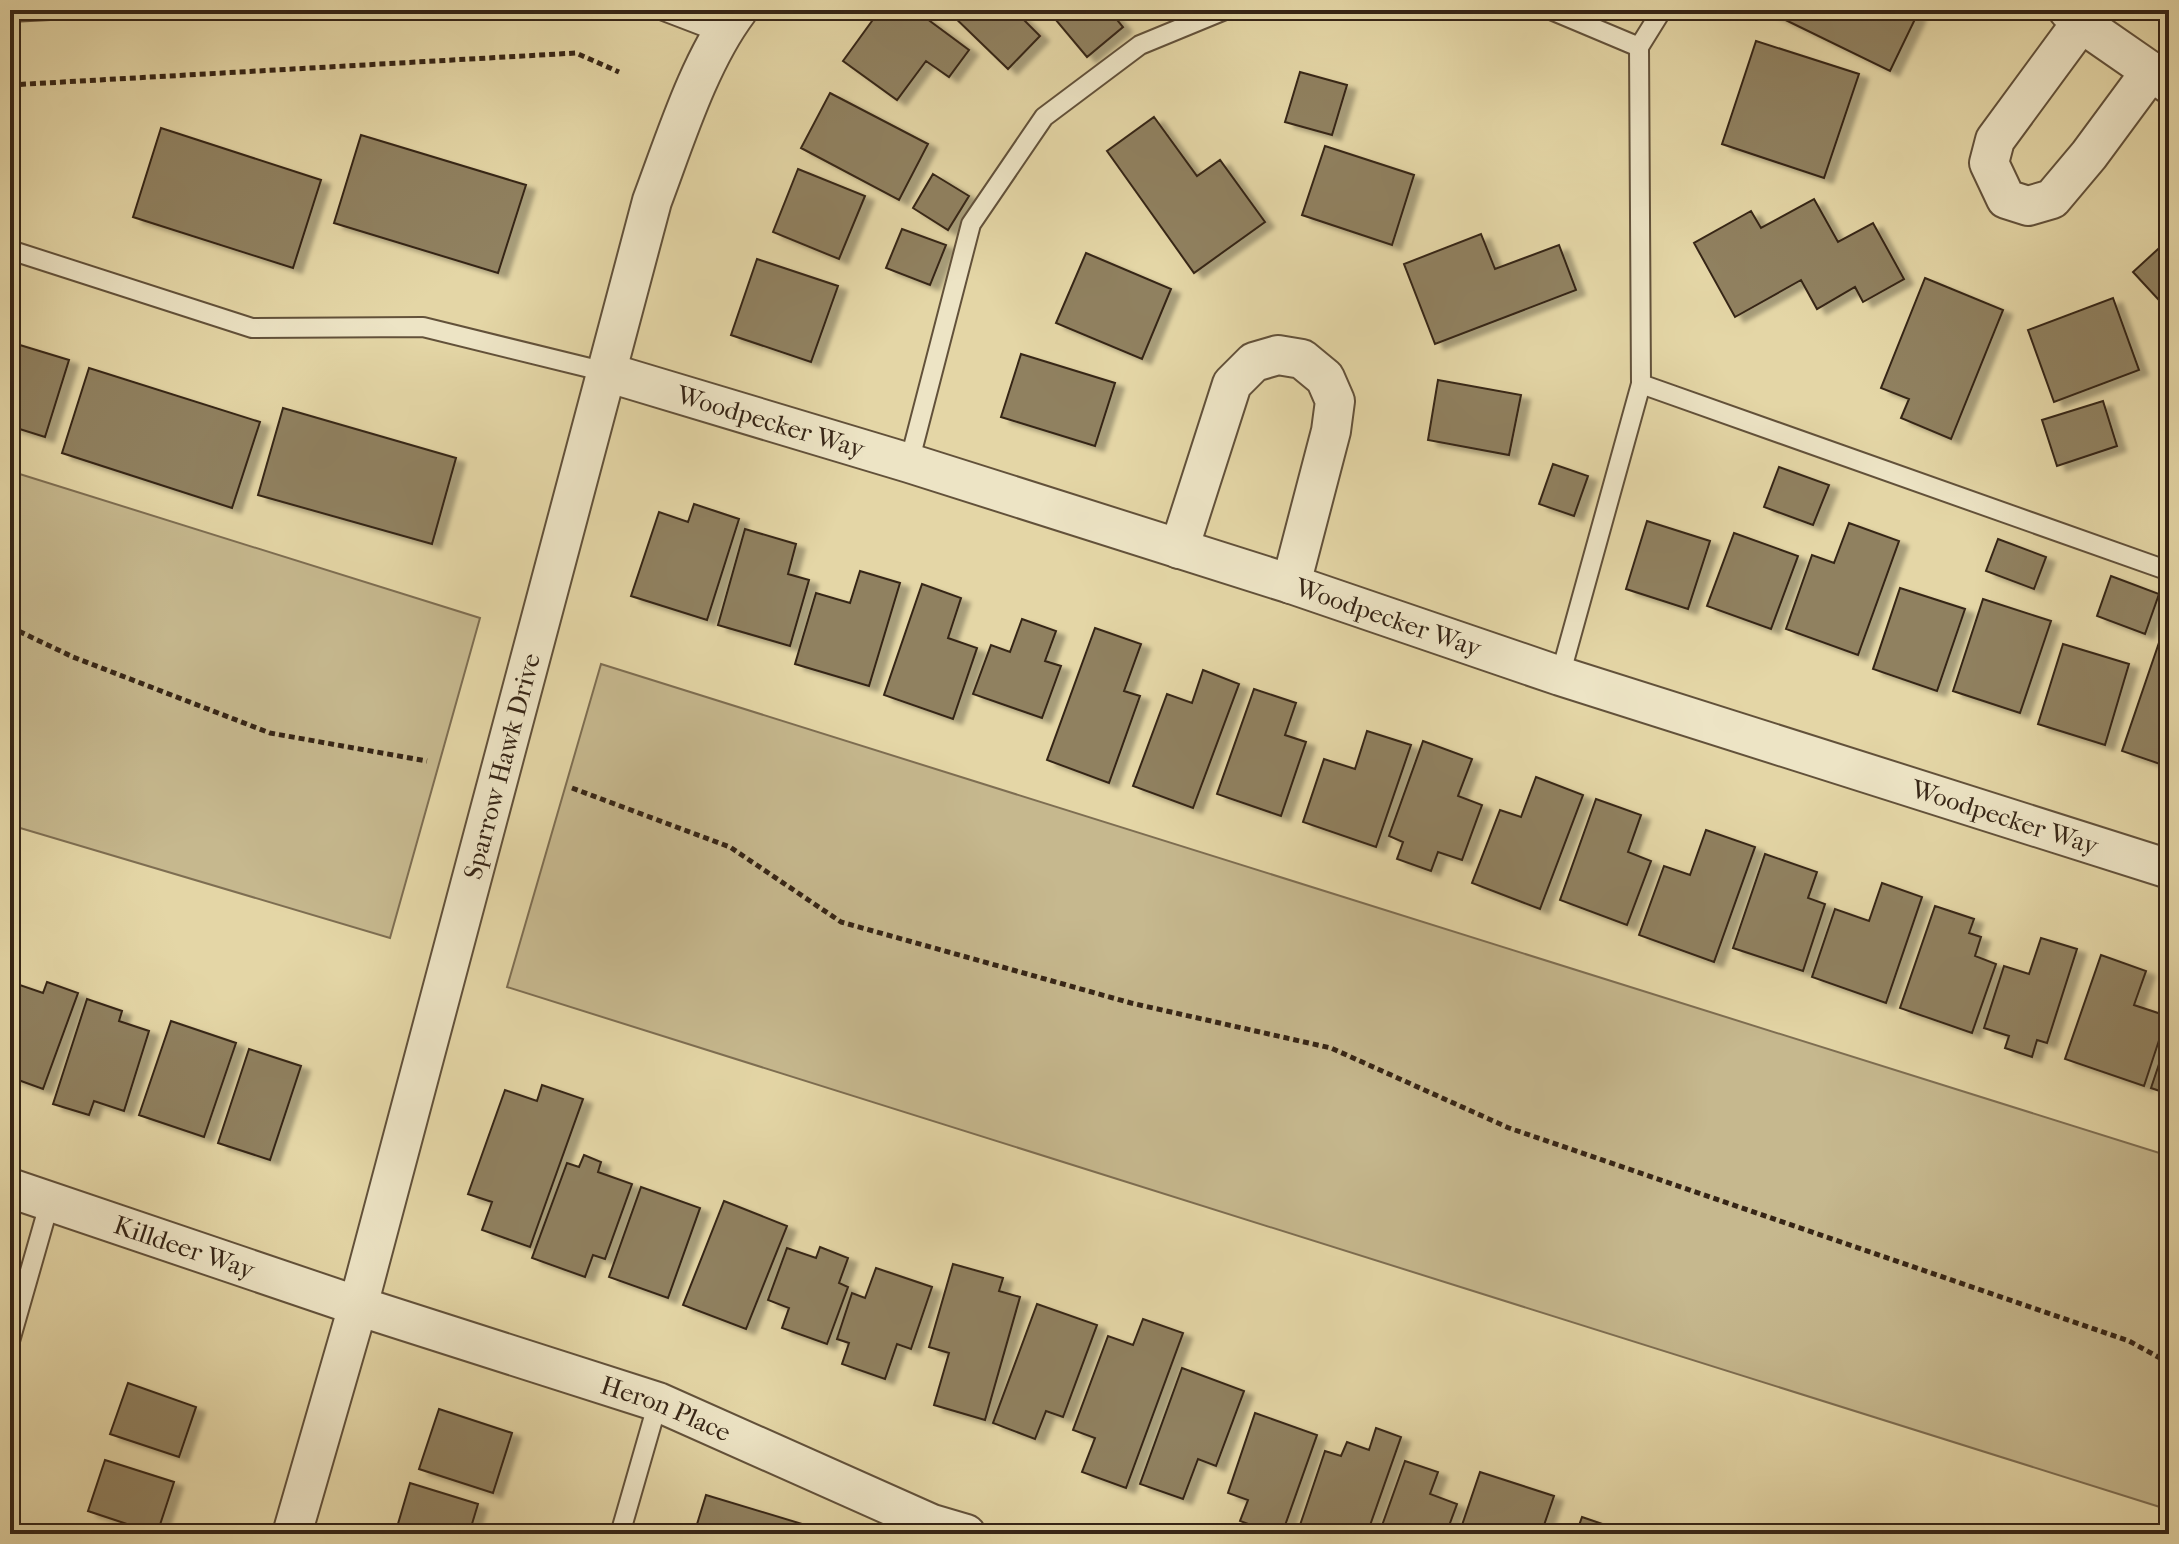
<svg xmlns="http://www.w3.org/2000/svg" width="2179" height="1544" viewBox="0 0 2179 1544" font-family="'IM FELL French Canon',serif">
  <defs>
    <filter id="shadow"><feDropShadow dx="9" dy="5" stdDeviation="2" flood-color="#0004"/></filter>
  </defs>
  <rect width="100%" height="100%" fill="#e4d6a6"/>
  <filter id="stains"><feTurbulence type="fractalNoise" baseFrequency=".0025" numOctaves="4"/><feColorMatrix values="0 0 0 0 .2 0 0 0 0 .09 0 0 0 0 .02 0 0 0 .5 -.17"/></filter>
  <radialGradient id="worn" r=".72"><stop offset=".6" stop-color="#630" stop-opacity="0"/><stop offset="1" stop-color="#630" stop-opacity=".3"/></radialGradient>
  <path fill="#c6b88e" stroke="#7e6e52" stroke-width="2" d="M10,471l470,147 -90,320 -380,-113z
    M601,664l1568,492v378h-13l7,-26 -1656,-521z"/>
  <path fill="#908161" stroke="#362516" stroke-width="2" filter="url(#shadow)" d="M880,10h35l54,40 -20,27 -23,-16 -29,39 -54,-39z
    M947,10h67l26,26 -32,33z
    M1066,10h43l14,17 -36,30 -32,-38z
    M1765,10h141l11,5 -27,56z
    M1756,41l103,33 -35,104 -102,-34z
    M1300,72l47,13 -15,50 -47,-13z
    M830,93l98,51 -29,56 -98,-52z
    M1154,117l43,59 23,-16 45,62 -71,51 -87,-122z
    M161,128l160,52 -28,88 -160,-51z
    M361,135l165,50 -28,88 -164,-50z
    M1325,146l89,29 -22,70 -90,-30z
    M798,169l67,27 -26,63 -66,-27z
    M933,174l36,22 -21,34 -35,-22z
    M1814,199l24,43 35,-19 31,56 -41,23 -8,-15 -38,22 -16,-29 -66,37 -41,-74 57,-32 10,17z
    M902,229l44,16 -16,40 -44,-17z
    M1481,234l14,35 64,-24 17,45 -141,54 -31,-80z
    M2169,239v72l-36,-39z
    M1086,253l85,36 -29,70 -86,-36z
    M757,259l81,27 -27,76 -80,-27z
    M1925,278l78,32 -52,129 -50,-21 8,-19 -28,-11z
    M2113,298l26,72 -85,32 -26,-72z
    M10,342l59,18 -24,77 -35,-11z
    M1021,354l94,29 -20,63 -94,-29z
    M89,368l171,54 -28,86 -170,-55z
    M1438,380l83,15 -12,60 -81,-15z
    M2103,401l14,45 -60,20 -15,-46z
    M283,408l173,50 -24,86 -174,-49z
    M1553,464l35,12 -14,40 -35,-12z
    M1779,467l50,18 -16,40 -49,-18z
    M694,504l45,15 -32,101 -76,-24 28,-84 29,10z
    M1647,521l63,20 -22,68 -62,-20z
    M1849,523l50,18 -41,114 -72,-26 26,-74 22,8z
    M745,529l51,15 -8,30 21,6 -19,66 -72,-21z
    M1734,533l64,23 -27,73 -64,-23z
    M1998,539l48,18 -12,32 -48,-18z
    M860,571l40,12 -31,103 -74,-22 21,-71 34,10z
    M2111,576l48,18 -14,40 -48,-18z
    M922,584l39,14 -13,40 29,10 -24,71 -69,-24z
    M1900,588l65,21 -28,82 -64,-22z
    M1983,599l68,22 -31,92 -67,-22z
    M1022,619l34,12 -11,30 16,5 -19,52 -69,-24 18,-49 19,7z
    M1095,628l46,16 -17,47 16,5 -31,87 -62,-23z
    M2164,628l5,2v137l-47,-16z
    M2063,644l66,20 -24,81 -67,-21z
    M1203,670l36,14 -46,124 -60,-22 34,-92 25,9z
    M1254,689l42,14 -11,32 21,7 -25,74 -64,-22z
    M1367,731l44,14 -35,102 -73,-25 21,-63 31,10z
    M1423,741l49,18 -14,37 24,9 -20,55 -24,-8 -7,19 -34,-12 6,-17 -14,-6z
    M1536,777l47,18 -43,114 -68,-26 28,-73 21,7z
    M1596,799l45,16 -13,37 23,9 -24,64 -67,-25z
    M1706,830l49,17 -41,115 -75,-27 25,-69 26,9z
    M1765,854l52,18 -9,26 17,6 -22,67 -70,-23z
    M1882,883l40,14 -36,106 -74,-26 23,-68 34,12z
    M1935,906l39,13 -5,14 12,4 -6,19 21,8 -24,69 -72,-25z
    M2041,938l36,11 -30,94 -10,-3 -5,17 -27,-9 4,-12 -25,-8 20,-62 25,8z
    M2101,955l45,16 -12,34 33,11 -23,70 -79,-27z
    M47,982l31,11 -35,96 -33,-12v-84l4,-10 29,10z
    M87,999l35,12 -3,10 30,10 -25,80 -30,-10 -5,14 -36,-11z
    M171,1021l65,22 -32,94 -65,-22z
    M2169,1034v60l-18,-6z
    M249,1049l52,17 -31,94 -52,-17z
    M542,1085l41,14 -53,148 -48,-17 10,-28 -24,-8 37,-104 32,11z
    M584,1155l17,7 -3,10 34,12 -27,75 -12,-4 -8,22 -53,-19 35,-95 12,4z
    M641,1187l59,21 -32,90 -59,-21z
    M724,1201l63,25 -41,103 -63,-24z
    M820,1247l28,11 -9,25 9,4 -21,57 -45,-16 7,-20 -21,-8 19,-52 29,10z
    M953,1264l50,14 -4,13 21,6 -35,123 -51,-15 15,-52 -20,-6z
    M876,1268l56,19 -21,62 -14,-5 -12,35 -43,-15 7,-21 -12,-4 15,-46 13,5z
    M1037,1304l60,21 -34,92 -17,-6 -11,28 -42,-16z
    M1143,1319l40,14 -57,155 -44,-16 13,-34 -22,-8 35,-94 25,9z
    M1182,1368l62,23 -28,75 -18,-7 -15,40 -43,-15z
    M128,1383l68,24 -17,50 -69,-23z
    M439,1409l73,24 -19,60 -74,-24z
    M1255,1413l62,22 -35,99h-6l-36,-13 8,-21 -20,-7z
    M1376,1428l25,9 -34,97 -13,-4 -1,4h-56l28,-83 16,5 6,-14 22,8z
    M105,1460l69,22 -17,52 -69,-23z
    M1405,1461l33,11 -8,22 27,10 -11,30h-67z
    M1480,1472l74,24 -13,38h-82z
    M410,1483l68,21 -9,30h-74z
    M706,1495l116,35 -1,4h-127z
    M1582,1517l38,13 -2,4h-42z"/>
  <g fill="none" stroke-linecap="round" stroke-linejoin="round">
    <g stroke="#62513a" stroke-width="22">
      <path id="lane" d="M661,10l60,23
        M1551,10l88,37
        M10,12l40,-2
        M10,250l242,78 171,-1 183,45
        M1641,384l528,187
        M909,463l62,-239 73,-107 96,-72 85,-35
        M1560,676l81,-292 -2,-337 23,-37
        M10,1341l40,-140
        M620,1534l38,-132"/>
    </g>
    <g stroke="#62513a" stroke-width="42">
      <g id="street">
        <path d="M2068,10l13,13 88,61"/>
        <path d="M2081,23l-86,117 -6,23 17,36 22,7 24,-7 37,-44 62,-84"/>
        <path id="s1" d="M606,372l303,91 382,121 269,92 609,193"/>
        <path d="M1179,549l53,-165 22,-22 24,-7 24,4 23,19 10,23 -4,30 -40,153"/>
        <path id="s2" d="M10,1188l348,118 300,96 274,122 34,10"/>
        <path id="s3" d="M292,1534l66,-228 294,-1105c23,-61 47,-139 86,-191"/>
      </g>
    </g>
    <path stroke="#362516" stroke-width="5" stroke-dasharray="6 4" stroke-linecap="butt" d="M10,85l566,-32 43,19
      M10,627l63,30 197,76 157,28
      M572,788l158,59 111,75 290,81 200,45 178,80 620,213 40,22"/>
    <use href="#lane" stroke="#ede4c5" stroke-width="18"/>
    <use href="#street" stroke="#ede4c5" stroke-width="38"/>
  </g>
  <g text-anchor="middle" stroke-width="7" stroke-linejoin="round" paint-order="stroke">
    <g font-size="26" fill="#362516" stroke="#ede4c5">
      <text dy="9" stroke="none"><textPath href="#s1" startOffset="172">Woodpecker Way</textPath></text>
      <text dy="9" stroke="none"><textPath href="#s1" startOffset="820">Woodpecker Way</textPath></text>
      <text dy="9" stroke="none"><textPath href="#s3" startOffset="796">Sparrow Hawk Drive</textPath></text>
      <text dy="9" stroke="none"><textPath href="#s1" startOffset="1468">Woodpecker Way</textPath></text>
      <text dy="9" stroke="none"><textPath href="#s2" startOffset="184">Killdeer Way</textPath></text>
      <text dy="9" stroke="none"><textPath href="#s2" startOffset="692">Heron Place</textPath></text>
    </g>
  </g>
  <rect width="2179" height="1544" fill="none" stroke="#e4d6a6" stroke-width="40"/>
  <rect x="12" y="12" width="2155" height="1520" fill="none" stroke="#362516" stroke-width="4"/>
  <rect x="20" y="20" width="2139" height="1504" fill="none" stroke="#362516" stroke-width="2"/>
  <rect width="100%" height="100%" filter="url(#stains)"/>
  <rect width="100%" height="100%" fill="url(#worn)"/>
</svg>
